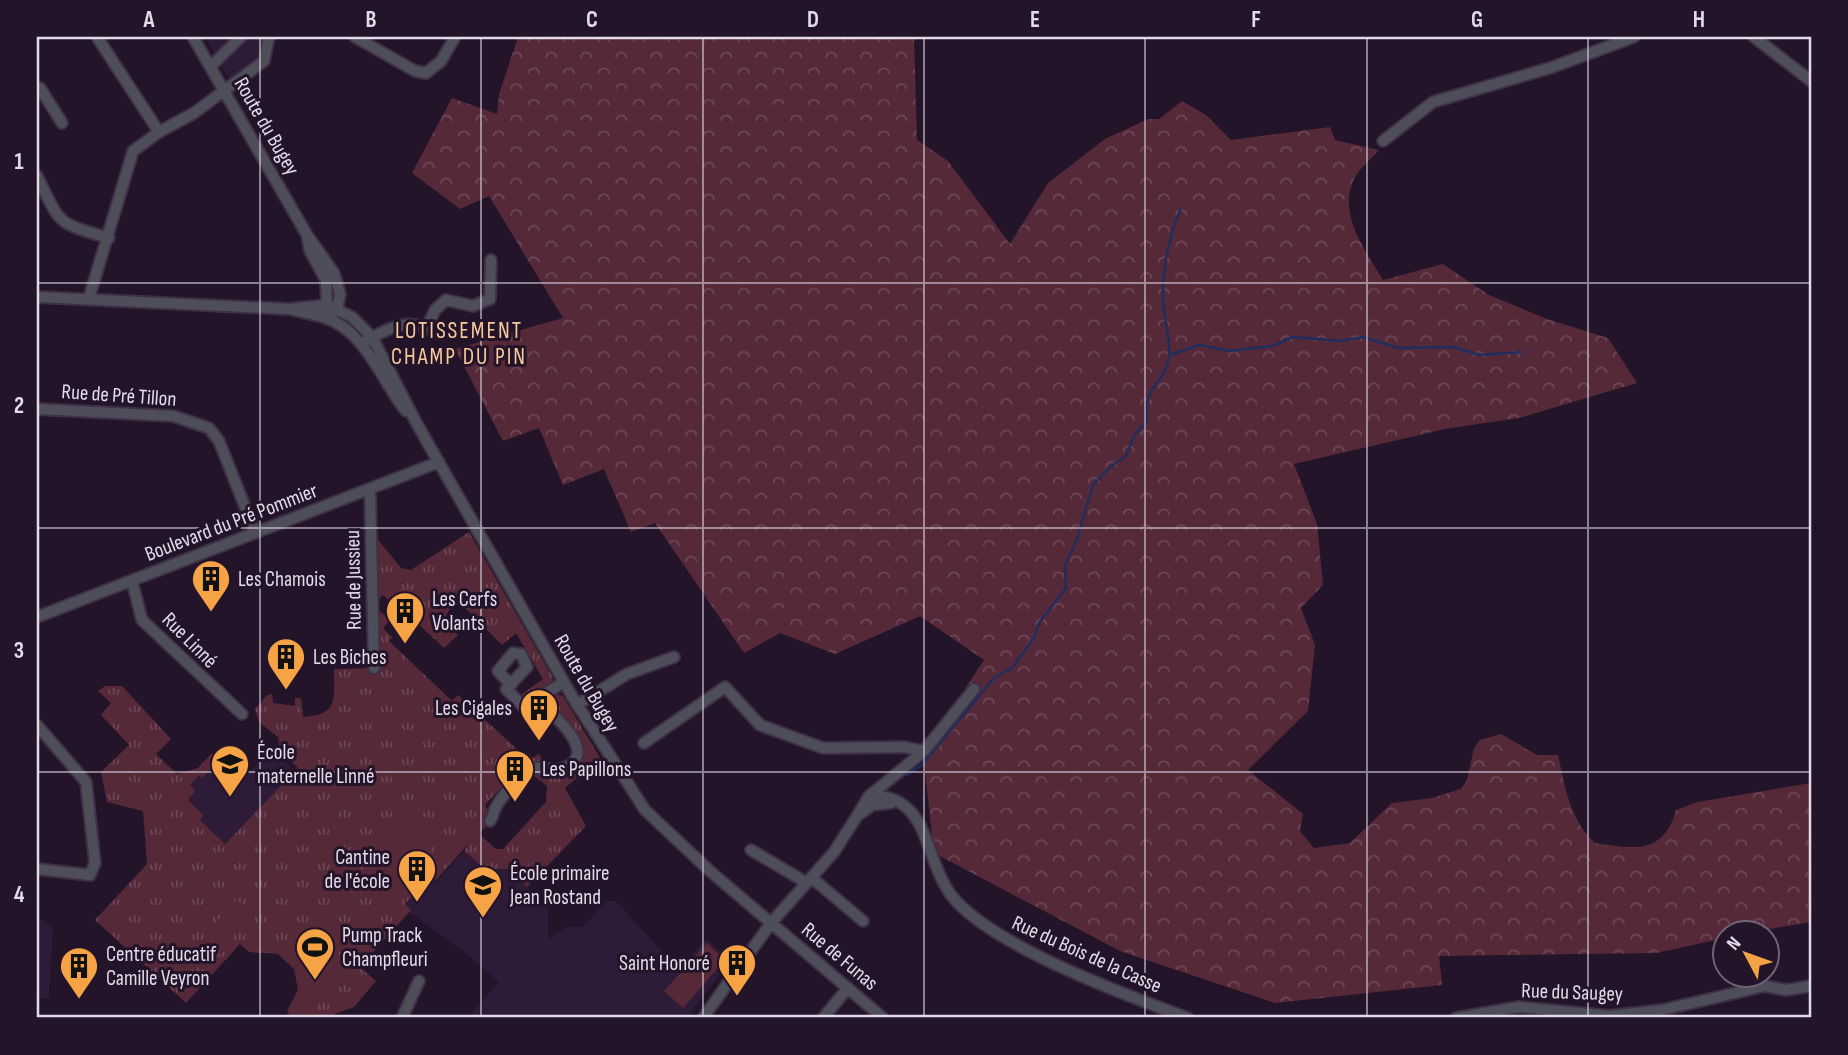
<svg xmlns="http://www.w3.org/2000/svg" width="1848" height="1055" viewBox="0 0 1848 1055" font-family="'Sofia Sans Condensed',sans-serif">
  <defs>
    <pattern id="forest-crowns" width="20" height="18" patternUnits="userSpaceOnUse" patternTransform="scale(1.75)"><rect width="20" height="18" fill="#562939"/><path d="M2 6a3 3 0 1 1 6 0M12 15a3 3 0 1 1 6 0" fill="none" stroke="#6e4756"/></pattern>
    <pattern id="park-tufts" width="24" height="20" patternUnits="userSpaceOnUse" patternTransform="scale(1.75)"><rect width="24" height="20" fill="#562939"/><path d="M3 7l-1-3M5 7V3M7 7l1-3M15 17l-1-3M17 17v-4M19 17l1-3" fill="none" stroke="#6e4756"/></pattern>
  </defs>
  <rect width="100%" height="100%" fill="#23142a"/>
  <path fill="#2d1b37" d="M205,37h57l3,3 -4,20 -30,22z
    M271,748l24,23 -70,73 -25,-24 -12,-20 7,-9 -6,-6 27,-20 11,12 10,-9 9,8z
    M464,851l21,18h23l40,38v32l19,-12h16l24,-26h9l63,69 27,-31 25,20 -44,59h-220l32,-36 -37,-32 -53,-38 -4,-7 26,-28 5,5z
    M37,917l16,10 -4,71h-12z"/>
  <path fill="url(#forest-crowns)" d="M518,37h396l3,103 31,21 62,83 38,-61 57,-44 43,-20h11l23,-18 24,14 25,25 99,-13 5,13 44,10c-8,9 -20,19 -25,29 -17,34 12,73 29,101l60,-16 46,31 58,24 61,19 29,45 -118,35 -74,11 -151,35 23,60 6,61 -22,23 14,37 -7,66 -60,59 55,44 -3,17 14,17 36,-5 42,-40 40,-5 29,-9 6,-9 7,-32 6,-8 21,-6 36,21h21c7,32 12,65 37,88 38,6 69,12 81,-33l22,-8 113,-19v139l-59,10h-26l-1,6 -69,15 -217,3 3,29 -167,18 -155,-52 -186,-98 -11,-99 61,-94 -64,-44 -85,38 -55,-21 -36,20 -89,-130 -24,9 -27,-63 -41,16 -24,-57 -36,13 -48,-92 108,-31 -74,-122 -29,13 -48,-36 40,-75 45,16 2,-20z"/>
  <path fill="url(#park-tufts)" d="M371,531l30,37 10,2 58,-38 84,146 -1,6 -26,17 -4,-7 21,-15 -27,-46 -14,12 -41,-41 -8,1 -7,10 3,11 9,9 -14,13 -33,-31 -6,6 -8,-7 4,-5 -18,-16 -4,4h-6z
    M381,612l9,8 -7,8 9,9 -3,4 63,60 6,-6 63,58 13,5 4,-4 9,9 -18,3 -5,-3 -39,42 4,7 -1,12 -9,10 17,15h7l43,-47 1,-16 -19,-15 28,-1 20,-17 -29,-50 10,-9 6,2 37,62 -35,30 21,38 -59,61 -19,-18h-23l-21,-18 5,-8 -33,37 -5,-4 -26,28 6,6 -51,57 16,14 -22,26 -19,7v4h-38l46,-47 -17,-29 -5,-2 -27,29 -16,-15 -29,-2 -9,-8 -54,59 -91,-83 52,-56 -4,-53 -36,-9 -6,-30 28,-27 -28,-30 10,-12 -13,-12 7,-5h17l49,53 -15,15 21,20 21,-6 14,-15 7,7 -17,18 -3,-2 -9,9 5,6 -7,9 15,15 -3,5 25,24 73,-76 -18,-18 -2,-13 -19,-15 -4,-13 12,-14 5,-1 1,9 22,3v-8h6l2,19c36,-2 31,-18 31,-48l40,-1 -1,-55z"/>
  <path fill="#562939" d="M412,812l29,26 -50,56 -29,-27z
    M237,900l16,15 -28,30 -17,-15z
    M321,940l5,2 18,29 -41,42 -12,5 -4,-7 11,-21 -4,-21z
    M707,943l18,17 -42,48 -19,-17z"/>
  <g fill="none" stroke-linecap="round" stroke-linejoin="round">
    <path stroke="#1f2e5e" stroke-width="2.5" d="M1170,355l29,-10 31,6 43,-5 19,-9 49,4 22,-4 35,11 55,-1 27,8 41,-3
      M907,775l15,-10 72,-87 18,-10 22,-30 5,-15 27,-35 -1,-23 11,-23 17,-57 17,-18 16,-11 9,-22 12,-13c-5,-37 18,-35 22,-64 2,-20 -6,-40 -6,-60 -1,-29 7,-64 18,-89"/>
    <g stroke="#3e3045" stroke-width="14">
      <path id="minor" d="M97,37l62,95
        M193,37l114,198 27,38 6,21 -3,15 -5,5
        M355,37l60,34 11,2 15,-12 14,-24
        M1754,37l57,44
        M211,66l30,-29
        M37,90l3,-2 22,35
        M1383,141l50,-39 117,-34 84,-31
        M37,176c25,50 18,46 72,62
        M307,235l3,16 16,29 1,32
        M37,297l252,12c12,3 25,5 37,9 39,13 56,63 80,93
        M89,298l44,-147 26,-19 35,-19 70,-52 5,-24
        M289,309l38,-4 25,12 20,20 45,87 156,274 72,112 66,62 172,146
        M427,327l8,-17 11,-10 27,6 17,-7 1,-39
        M366,341c26,-15 43,-24 71,-8
        M37,409l136,7 36,12 10,13 36,91
        M370,490l4,178
        M132,581l10,39 100,94
        M37,617l402,-155
        M511,685l-13,-14 15,-18 8,1 6,13 -21,22 18,18 40,-25
        M577,705l50,-31 47,-17
        M37,725l49,57 9,81 -5,12 -53,-6
        M644,743l81,-56 35,38 63,23 81,-1 20,4
        M878,789l46,-38 50,-62
        M869,796c64,-3 53,68 87,105 45,48 169,94 232,117
        M872,805l6,-16 -9,7 -12,20 15,-11 19,-2
        M490,821c4,-5 3,-9 6,-14 5,-10 23,-31 33,-37 11,-6 21,2 32,-1 43,-14 -10,-56 -24,-70
        M751,850l56,33
        M812,878l51,43
        M402,1018l17,-37
        M703,1018l68,-95 63,-71 23,-36
        M823,1018l25,-30
        M1456,1018l63,-11 91,9 52,-6 103,-24 21,4 25,-4"/>
    </g>
    <use href="#minor" stroke="#4e4d5a" stroke-width="10"/>
  </g>
  <path fill="none" stroke="#e4daea" stroke-width="2" stroke-opacity="0.55" d="M260,37v981M481,37v981M703,37v981M924,37v981M1145,37v981M1367,37v981M1588,37v981M37,283h1774M37,528h1774M37,772h1774"/>
  <defs>
    <g id="building-pin" transform="scale(2.0125)"><path d="M0 17L-7.5 6A9.5 9.5 0 1 1 7.5 6Z" fill="#f5a345" stroke="#23142a"/><path d="M-4-6H4V6H1V3H-1V6H-4ZM-2.5-4.3h1.7v1.8h-1.7ZM.8-4.3h1.7v1.8H.8ZM-2.5-1h1.7V.8h-1.7ZM.8-1h1.7V.8H.8Z" fill="#111"/></g>
    <g id="school-pin" transform="scale(2.0125)"><path d="M0 17L-7.5 6A9.5 9.5 0 1 1 7.5 6Z" fill="#f5a345" stroke="#23142a"/><path d="M0-5L7-2L0 1L-7-2ZM-4 1L0 2.5L4 1V4Q0 6-4 4Z" fill="#111"/></g>
    <g id="stadium-pin" transform="scale(2.0125)"><path d="M0 17L-7.5 6A9.5 9.5 0 1 1 7.5 6Z" fill="#f5a345" stroke="#23142a"/><path d="M0-5a6.5 5 0 1 0 0 10a6.5 5 0 1 0 0-10ZM-3.5-1.8h7v3.6h-7Z" fill="#111"/></g>
  </defs>
  <g fill-rule="evenodd">
    <use href="#building-pin" x="211" y="579"/>
    <use href="#building-pin" x="405" y="611"/>
    <use href="#building-pin" x="286" y="657"/>
    <use href="#building-pin" x="539" y="708"/>
    <use href="#school-pin" x="230" y="764"/>
    <use href="#building-pin" x="515" y="769"/>
    <use href="#building-pin" x="417" y="869"/>
    <use href="#school-pin" x="483" y="885"/>
    <use href="#stadium-pin" x="315" y="947"/>
    <use href="#building-pin" x="737" y="963"/>
    <use href="#building-pin" x="79" y="966"/>
  </g>
  <g text-anchor="middle" stroke-width="6" stroke-linejoin="round" paint-order="stroke">
    <g font-size="21" fill="#e4daea" stroke="#23142a">
      <text transform="translate(267 126) rotate(60)" y="7">Route du Bugey</text>
      <text transform="translate(119 395) rotate(4)" y="7">Rue de Pré Tillon</text>
      <text transform="translate(231 522) rotate(-21)" y="7">Boulevard du Pré Pommier</text>
      <text transform="translate(353 580) rotate(-91)" y="7">Rue de Jussieu</text>
      <text transform="translate(190 640) rotate(45)" y="7">Rue Linné</text>
      <text transform="translate(587 683) rotate(60)" y="7">Route du Bugey</text>
      <text transform="translate(1087 954) rotate(24)" y="7">Rue du Bois de la Casse</text>
      <text transform="translate(840 956) rotate(40)" y="7">Rue de Funas</text>
      <text transform="translate(1572 992) rotate(2)" y="7">Rue du Saugey</text>
    </g>
    <g font-size="21" fill="#e4daea" stroke="#23142a" text-anchor="start">
      <text x="238" y="586">Les Chamois</text>
      <text x="432" y="606">Les Cerfs<tspan x="432" dy="24">Volants</tspan></text>
      <text x="313" y="664">Les Biches</text>
      <text x="512" y="715" text-anchor="end">Les Cigales</text>
      <text x="257" y="759">École<tspan x="257" dy="24">maternelle Linné</tspan></text>
      <text x="542" y="776">Les Papillons</text>
      <text x="390" y="864" text-anchor="end">Cantine<tspan x="390" dy="24">de l'école</tspan></text>
      <text x="510" y="880">École primaire<tspan x="510" dy="24">Jean Rostand</tspan></text>
      <text x="342" y="942">Pump Track<tspan x="342" dy="24">Champfleuri</tspan></text>
      <text x="106" y="961">Centre éducatif<tspan x="106" dy="24">Camille Veyron</tspan></text>
      <text x="710" y="970" text-anchor="end">Saint Honoré</text>
    </g>
    <g font-size="23" letter-spacing="2" fill="#f8ca9b" stroke="#23142a">
      <text x="459" y="338">LOTISSEMENT<tspan x="459" dy="26">CHAMP DU PIN</tspan></text>
    </g>
  </g>
  <rect width="1848" height="1055" fill="none" stroke="#23142a" stroke-width="77"/>
  <g transform="translate(1746 954) rotate(311)"><circle r="33" fill="#23142a" stroke="#706377" stroke-width="2"/>
  <path d="M0-5L12 26L0 18L-12 26Z" fill="#f5a345"/>
  <text y="-10" font-size="19" font-weight="bold" text-anchor="middle" fill="#e4daea">N</text>
  </g>
  <rect x="38" y="38" width="1772" height="978" fill="none" stroke="#e4daea" stroke-width="2.5"/>
  <g font-size="23" text-anchor="middle" font-weight="bold" fill="#e4daea">
    <text x="149" y="27">A</text>
    <text x="371" y="27">B</text>
    <text x="592" y="27">C</text>
    <text x="813" y="27">D</text>
    <text x="1035" y="27">E</text>
    <text x="1256" y="27">F</text>
    <text x="1477" y="27">G</text>
    <text x="1699" y="27">H</text>
    <text x="19" y="169">1</text>
    <text x="19" y="413">2</text>
    <text x="19" y="658">3</text>
    <text x="19" y="902">4</text>
  </g>
</svg>
